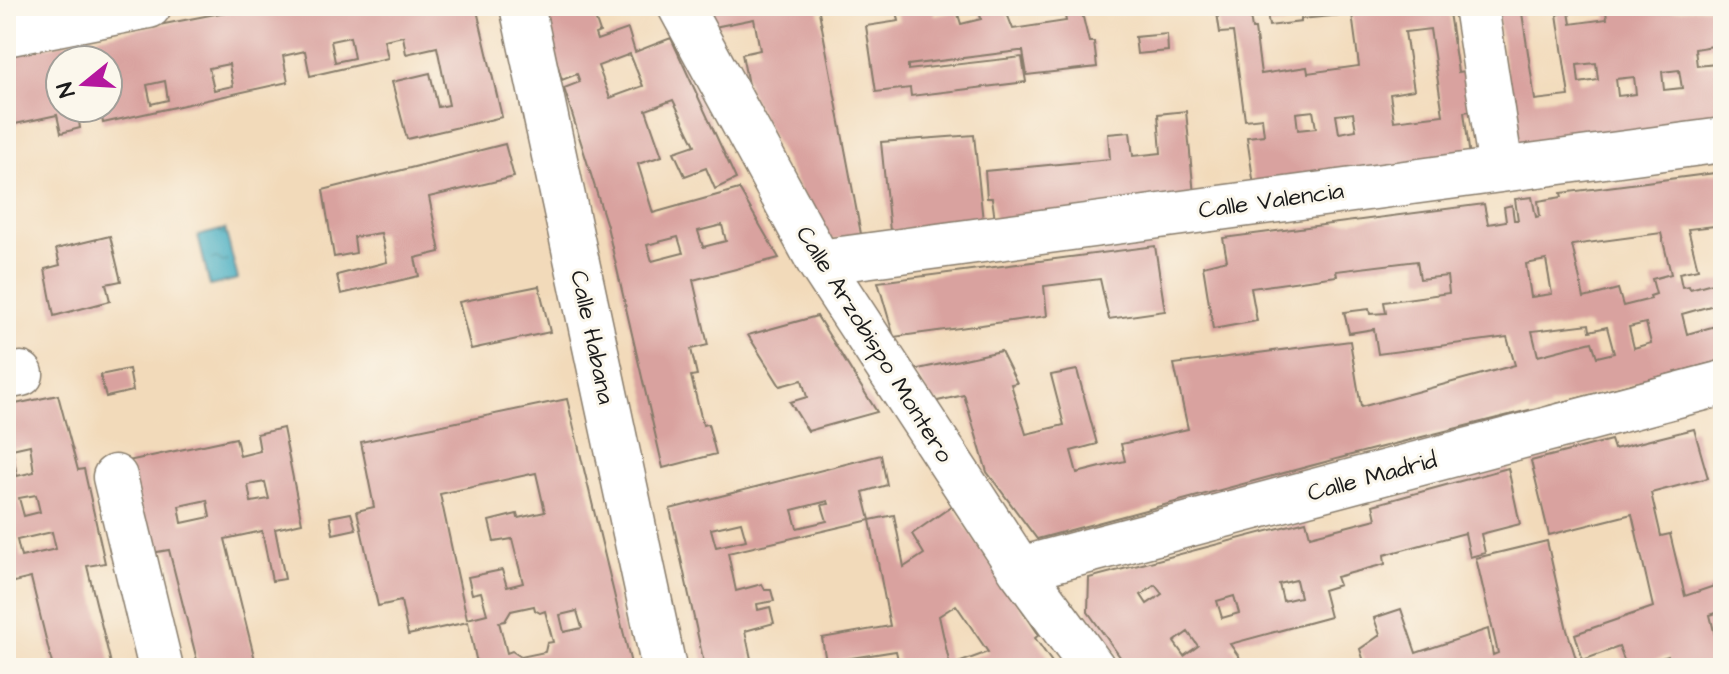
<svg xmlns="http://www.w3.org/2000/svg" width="1729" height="674" viewBox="0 0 1729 674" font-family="'Architects Daughter',sans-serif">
  <defs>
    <pattern id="water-ripples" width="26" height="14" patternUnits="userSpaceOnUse" patternTransform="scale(2)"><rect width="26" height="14" fill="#3faabf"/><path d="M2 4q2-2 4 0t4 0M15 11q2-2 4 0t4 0" fill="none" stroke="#348a9a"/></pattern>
  </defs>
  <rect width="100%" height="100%" fill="#fbf7ec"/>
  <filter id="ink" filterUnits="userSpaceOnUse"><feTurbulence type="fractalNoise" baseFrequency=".0125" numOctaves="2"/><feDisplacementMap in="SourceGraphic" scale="16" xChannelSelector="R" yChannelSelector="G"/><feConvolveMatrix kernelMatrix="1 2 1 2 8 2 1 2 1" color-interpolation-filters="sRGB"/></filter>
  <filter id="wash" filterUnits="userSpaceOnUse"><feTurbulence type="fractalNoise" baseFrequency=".006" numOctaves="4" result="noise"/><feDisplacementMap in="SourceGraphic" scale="32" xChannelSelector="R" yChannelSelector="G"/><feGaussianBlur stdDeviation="1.8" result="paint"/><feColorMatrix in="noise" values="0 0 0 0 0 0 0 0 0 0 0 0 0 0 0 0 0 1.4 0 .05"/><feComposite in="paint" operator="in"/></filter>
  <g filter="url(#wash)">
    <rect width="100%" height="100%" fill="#f2daba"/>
    <path fill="url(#water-ripples)" stroke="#2e636e" stroke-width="2" d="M225,229l13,50 -28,7 -12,-50z"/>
    <g id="blocks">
      <path fill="#d9a29f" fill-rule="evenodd" d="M256,6h220l26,111 -95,22 -15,-57 38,-9 8,34 11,-2 -12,-58 -31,7 -3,-18 -19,4 4,18 -78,18 -5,-25 -22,5 5,26 -185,41 -3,-15h8v-48h-48v48h17l3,20 -19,5 -4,-18 -51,11v-71zM350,37l4,21 -19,4 -4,-21zM229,64l4,22 -19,4 -5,-22zM165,81l3,19 -17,4 -4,-19z
        M540,6h51l9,26 -5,2 2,6 31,-11 7,23 36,-14 65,141 -21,10 -9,-21 -21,8 -11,-24 21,-7 -22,-45 -27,10 16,46 -24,8 15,49 86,-24 40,69 -86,22 15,65 -17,4 6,26 -6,1 12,49 5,-1 8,30 -53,14 -56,-242 -43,-138 16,-6 -3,-8 -15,6zM630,54l13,32 -33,12 -12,-32zM722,225l4,16 -23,6 -5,-16zM678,237l5,16 -31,8 -5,-16z
        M698,6h120l43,228 -35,7 -77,-151 -7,-36 18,-4 -6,-31 -45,9z
        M896,6h37l2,10 22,-5 4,13 20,-5 -3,-13h26l9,23 53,-8 -3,-15h25l-7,3 8,33h5l3,25 -70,8 -4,-24h-4l-111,14v5l114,-13 4,25 -115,14 -1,-8 -34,4 -10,-66 33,-5z
        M1216,6h48l-15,4 3,19h3l6,45 46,-7 1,6 51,-7 -7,-52 -51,5v3l-32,4 -3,-20h182l10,66 7,-1 5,40 -6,1 6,45 -216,29 -7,-49 17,-2 -2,-17 -17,2 -12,-88 -13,1zM1430,29l13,86 -49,6 -4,-27 24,-4 -9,-58zM1313,111l3,17 -18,2 -2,-17zM1353,113l3,17 -17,3 -3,-18z
        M1497,6h24l14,94 34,-4 -12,-82 12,-2 2,12 36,-5 -1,-8 37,-5h28l1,5 51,-5v117l-206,28zM1713,46l3,18 -19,2 -2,-17zM1596,63l2,17 -19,3 -2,-18zM1679,70l3,18 -18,2 -2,-18zM1634,77l2,17 -18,2 -2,-17z
        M1167,34l1,17 -31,3 -2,-17z
        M1186,111l8,84 -199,25 -3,-22h-5l-2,-27 125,-12 -2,-25 22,-2 3,24 28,-3 -3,-39z
        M974,135l9,86 -93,10 -9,-89z
        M505,144l9,33 -85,20 11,55 -25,6 4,18 -78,18 -4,-19 50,-13 -6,-29 -27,4 2,16 -22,4 -11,-67z
        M1723,172v53l-35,4 10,40 -19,4 3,14 7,-1 1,3 33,-9v80l-175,46 1,3 -19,6 -1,-5 -159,40 -333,89 -50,-67 -23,-77 -31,7 -19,-32 87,-19 16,32 -6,1 15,50 38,-9 -13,-50 26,-5 20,74 -26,7 6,22 48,-12 -4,-17 67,-15 -14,-65 176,-23 11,66 154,-42 -8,-28 -129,17 -4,-25 -25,4 -5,-21 25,-3 1,5 16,-1 -2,-11 65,-9 -2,-17 -27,3 -3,-18 -81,10 1,5 -86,12 6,33 -44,8 -10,-63 24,-6 -4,-22 261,-34 4,20 18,-3 -2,-14 8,-2 2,15h4l-3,-21 17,-2 4,20 4,-1 -2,-15 24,-4 -1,-4zM1661,233l10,41 -19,5 4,15 -6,2 1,3 -28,7 -5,-17 -34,9 -12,-53zM1546,260l6,34 -21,3 -5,-33zM1714,305l5,20 -32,9 -5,-20zM1646,323l5,20 -17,5 -5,-21zM1589,324l1,7 17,-4 7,26 -17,4 -5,-15 -54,14 -6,-25z
        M110,236l11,45 -15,3 4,17 -56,15 -9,-47 15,-4 -4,-16z
        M1155,246l10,65 -56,8 -9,-40 -56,7 3,30 -153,21 -16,-55z
        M539,286l11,46 -79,17 -12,-47z
        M817,316l60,96 -69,19 -18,-29 17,-5 -5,-17 -22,6 -32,-51z
        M129,369l4,22 -27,6 -6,-22z
        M58,395l20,75 6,-1 21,94 -18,3 25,102h-59l-22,-90 -25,6v-178zM30,445l4,27 -17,4 -5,-27zM36,495l4,17 -16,4 -5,-18zM52,532l4,17 -35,8 -4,-17z
        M567,399l65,269h-154l-10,-46 -60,13 -7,-34 -23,5 -21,-95 17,-4 -13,-65zM536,473l9,39 -27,6 -1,-4 -28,7 5,21 18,-3 11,44 -16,4 -5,-17 -34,7 4,17 9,-2 6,22 -20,5 -27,-125zM534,606l1,4 5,3 5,-2 8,31 -6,1 -2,9 -24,5 -9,-6 -5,2 -8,-31 6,-1 6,-10zM577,611l5,17 -18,4 -4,-17z
        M283,428l19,95 -27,6 10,50 -13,2 -10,-50 -37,8 32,129h-58l-30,-118 -18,3 -23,-92 108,-23 4,18 20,-5 -3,-17zM265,482l4,17 -18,3 -3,-17zM207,500l3,17 -28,6 -3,-17z
        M1694,429l14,49 -57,15 10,43 9,-2 15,62 38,-13v28l-13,4 13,53h-52l-3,-12 -41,12 -8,-21 -36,13 -8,-26 78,-27 -21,-93 -83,21 -18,-74 80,-21 3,9z
        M881,455l6,30 -24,7 7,28 -142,33 8,38 26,-7 3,6h6l3,11 -17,3 1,6 12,-3 4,16 -29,8 8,37h-48l-35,-159zM828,501l1,3 -7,1 5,16 -30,7 -5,-18zM741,522l5,18 -30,7 -5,-18z
        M1508,468l12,56 -39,10 4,19 -15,4 -5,-24 -81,22 1,9 -49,13 3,8 -16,5 7,27 -100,27 17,24h-119l-40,-56 1,-34 217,-57 4,15 66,-17 -3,-14zM1296,580l4,17 -17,4 -4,-17zM1155,585l7,9 -15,10 -6,-9zM1234,596l5,17 -17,5 -5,-17zM1188,632l10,14 -14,10 -10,-14z
        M952,506l87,129 -4,3 21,30h-57l-3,-4 -9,4h-87l-4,-17 -70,11 -4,-24 68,-12 -20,-106 24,-5 10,52 20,-13 -12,-20zM956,605l32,47 -38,14 -11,-50z
        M351,513l5,16 -23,5 -3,-17z
        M1547,541l20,89 12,38h-27l-1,-4 -13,4h-172l-6,-19 20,-14 -6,-17 27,-9 15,44 72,-24 5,26 5,-2 -22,-95z
        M6,629h1l10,39h-11z"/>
    </g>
  </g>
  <g filter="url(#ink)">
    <use href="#blocks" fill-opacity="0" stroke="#877b6b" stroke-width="2"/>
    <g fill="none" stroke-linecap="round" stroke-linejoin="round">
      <g stroke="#877b6b" stroke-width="47">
        <path id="minor" d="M522,6l142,662
          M680,6l139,256 201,307 73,99
          M1476,6l25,163
          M6,34l143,-28
          M819,262l904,-122
          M6,377l15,-3
          M115,477l46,191
          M1020,569l703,-186"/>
      </g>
      <use href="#minor" stroke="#fff" stroke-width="44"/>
    </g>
  </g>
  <g text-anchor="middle" stroke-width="6" stroke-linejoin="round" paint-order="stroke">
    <g font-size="24" fill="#1c1c1c" stroke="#fbf7ec">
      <text transform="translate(1271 200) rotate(-8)" y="8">Calle Valencia</text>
      <text transform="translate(593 337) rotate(78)" y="8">Calle Habana</text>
      <text transform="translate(875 344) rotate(58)" y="8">Calle Arzobispo Montero</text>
      <text transform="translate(1372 476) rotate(-15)" y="8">Calle Madrid</text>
    </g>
  </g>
  <rect width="1729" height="674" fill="none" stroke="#fbf7ec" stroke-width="32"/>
  <g transform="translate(84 84) rotate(252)"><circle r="38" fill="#fbf7ec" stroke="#a29f99" stroke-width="2"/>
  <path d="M0-6L14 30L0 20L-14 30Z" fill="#b5179e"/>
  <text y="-12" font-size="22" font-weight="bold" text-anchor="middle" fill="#1c1c1c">N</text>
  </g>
</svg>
